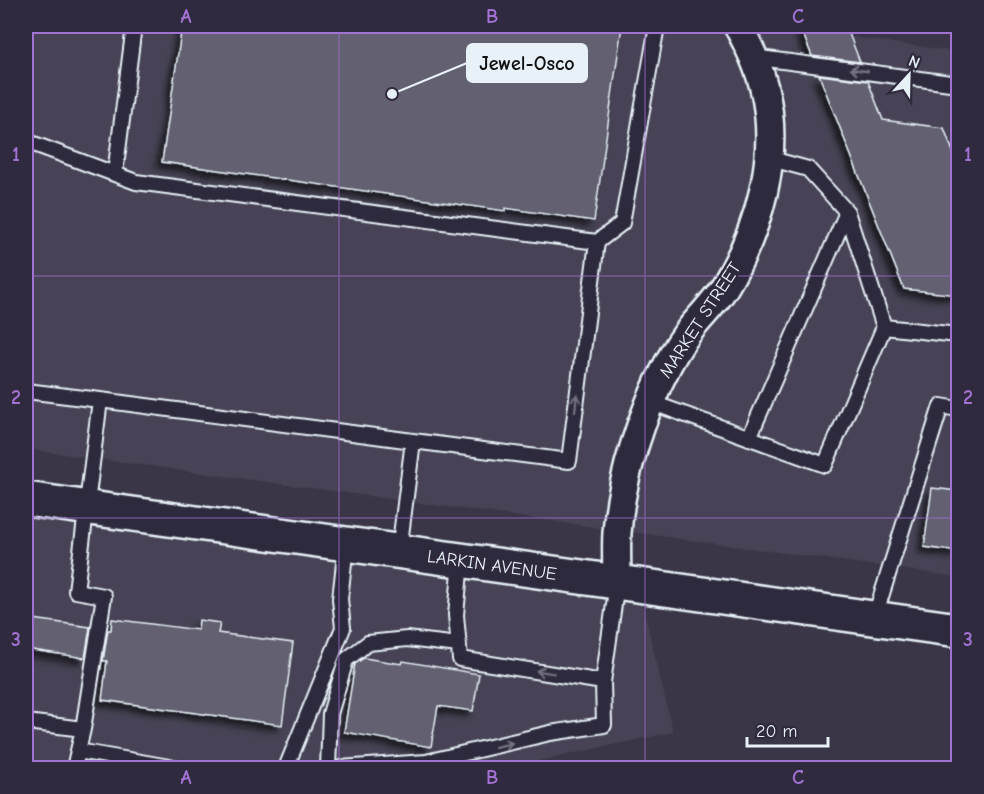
<svg xmlns="http://www.w3.org/2000/svg" width="984" height="794" viewBox="0 0 984 794" font-family="'Comic Neue',sans-serif">
  <defs>
    <filter id="shadow"><feDropShadow dx="-5.5" dy="5.5" stdDeviation="3" flood-color="#0009"/></filter>
  </defs>
  <rect width="100%" height="100%" fill="#3a3648"/>
  <filter id="ink" filterUnits="userSpaceOnUse"><feTurbulence type="fractalNoise" baseFrequency=".0167" numOctaves="2"/><feDisplacementMap in="SourceGraphic" scale="12" xChannelSelector="R" yChannelSelector="G"/><feConvolveMatrix kernelMatrix="1 2 1 2 8 2 1 2 1" color-interpolation-filters="sRGB"/></filter>
  <g filter="url(#ink)">
    <path fill="#464354" d="M26,26h748l184,26v525l-932,-128z
      M26,505l613,85 34,142 -168,36h-479z"/>
    <path fill="#636171" stroke="#e8f1f8" stroke-width="1.5" filter="url(#shadow)" d="M182,26h440l-28,195 -89,-13v3l-343,-49z
      M801,29l47,2 12,31 -48,-6z
      M819,75l49,6 15,39 61,8 14,37v130l-54,-6z
      M932,488l26,3v61l-34,-5z
      M26,618l64,9 -5,31 -59,-9z
      M112,619l86,11 1,-10 21,3 -2,10 75,10 -11,82 -180,-25 5,-39h-4l5,-31h3z
      M364,658l38,6 1,-3 76,13 -6,37 -35,-5 -7,41 -87,-15 11,-68z"/>
    <g fill="none" stroke-linecap="round" stroke-linejoin="round">
      <g stroke="#e8f1f8" stroke-width="18">
        <path id="service" d="M752,57l206,27
          M26,141l110,41 461,60 25,-19 35,-197
          M768,158l40,11 39,43 37,115
          M115,174l19,-148
          M26,391l74,9
          M650,402l175,63 59,-138 74,8
          M749,438l98,-226
          M413,441l156,20 28,-219
          M461,561l-5,54 4,44 143,23
          M874,619l67,-213 17,3
          M26,722l57,7 21,-133 -28,-5 24,-191 313,41 -14,110
          M78,751l97,17
          M74,768l9,-39
          M286,768l57,-140 -3,-29 6,-54
          M328,768l2,-54 16,-54 22,-17 39,-4 52,6
          M340,768l86,-6 124,-29 54,-8 -1,-43 14,-99"/>
      </g>
      <g stroke="#e8f1f8" stroke-width="32">
        <path id="minor" d="M617,582c0,-16 -1,-33 0,-49 4,-56 25,-120 51,-169 7,-13 15,-26 25,-38 11,-13 22,-24 31,-38 35,-58 57,-133 40,-200 -5,-21 -16,-44 -26,-62"/>
      </g>
      <g stroke="#e8f1f8" stroke-width="38">
        <path id="secondary" d="M26,499l932,131"/>
      </g>
      <use href="#service" stroke="#2f2a3d" stroke-width="14"/>
      <use href="#minor" stroke="#2f2a3d" stroke-width="27"/>
      <use href="#secondary" stroke="#2f2a3d" stroke-width="33"/>
    </g>
    <defs><path id="oneway-shaft" d="M-6 0H5M1.5-3L5.5 0L1.5 3" fill="none" stroke-width="1.6" stroke-linecap="round" stroke-linejoin="round" transform="scale(1.5)"/></defs>
    <g stroke="#70707e">
      <use href="#oneway-shaft" transform="translate(859 70) rotate(-172)"/>
      <use href="#oneway-shaft" transform="translate(576 403) rotate(-83)"/>
      <use href="#oneway-shaft" transform="translate(545 672) rotate(-171)"/>
      <use href="#oneway-shaft" transform="translate(504 745) rotate(-13)"/>
    </g>
  </g>
  <path fill="none" stroke="#a171d3" stroke-width="1.5" stroke-opacity="0.55" d="M339,26v742M645,26v742M26,276h932M26,518h932"/>
  <g text-anchor="middle" stroke-width="5" stroke-linejoin="round" paint-order="stroke">
    <g font-size="18" fill="#e8f1f8" stroke="#2f2a3d">
      <text transform="translate(700 320) rotate(-57)" y="6">MARKET STREET</text>
      <text transform="translate(492 565) rotate(8)" y="6">LARKIN AVENUE</text>
    </g>
  </g>
  <path fill="none" stroke="#e8f1f8" stroke-width="2" d="M392 94L467 63"/>
  <circle fill="#e8f1f8" stroke="#2f2a3d" stroke-width="2" cx="392" cy="94" r="6"/>
  <rect fill="#e8f1f8" stroke="#e8f1f8" stroke-width="2" x="467" y="44" width="120" height="38" rx="6"/>
  <g font-size="20" text-anchor="middle" font-weight="bold" fill="#111">
    <text x="527" y="70">Jewel-Osco</text>
  </g>
  <rect width="984" height="794" fill="none" stroke="#2f2a3d" stroke-width="66"/>
  <g transform="translate(909 75) rotate(22)" stroke="#2f2a3d" stroke-width="4.5" paint-order="stroke">
  <path d="M0-4.5L10 22L0 15L-10 22Z" fill="#e8f1f8"/>
  <text y="-9" font-size="16" font-weight="bold" text-anchor="middle" fill="#e8f1f8">N</text>
  </g>
  <path d="M747 737v9h81v-9" fill="none" stroke="#e8f1f8" stroke-width="3"/>
  <text x="756" y="737" font-size="18" fill="#e8f1f8" stroke="#2f2a3d" stroke-width="4.5" paint-order="stroke">20 m</text>
  <rect x="33" y="33" width="918" height="728" fill="none" stroke="#a171d3" stroke-width="2"/>
  <g font-size="20" text-anchor="middle" font-weight="bold" fill="#a171d3">
    <text x="186" y="23">A</text>
    <text x="492" y="23">B</text>
    <text x="798" y="23">C</text>
    <text x="16" y="161">1</text>
    <text x="968" y="161">1</text>
    <text x="16" y="404">2</text>
    <text x="968" y="404">2</text>
    <text x="16" y="646">3</text>
    <text x="968" y="646">3</text>
    <text x="186" y="784">A</text>
    <text x="492" y="784">B</text>
    <text x="798" y="784">C</text>
  </g>
</svg>
